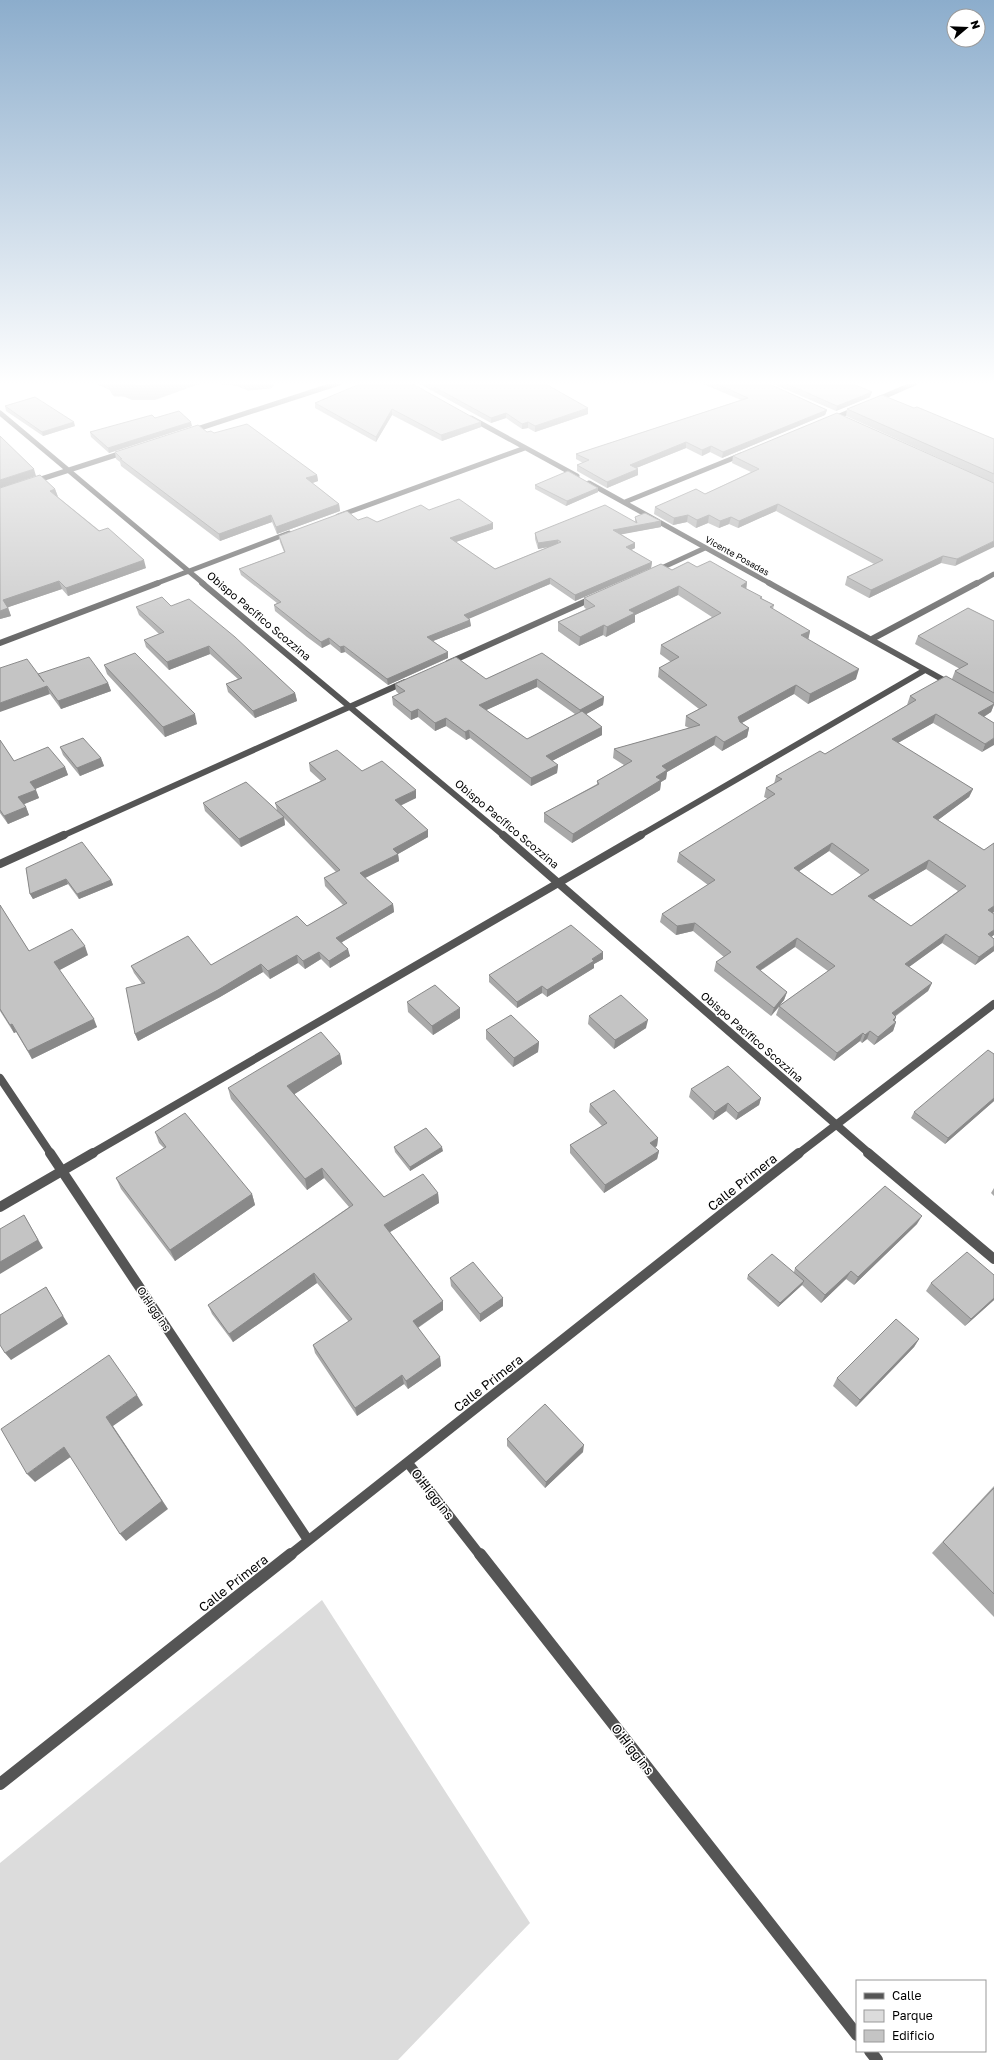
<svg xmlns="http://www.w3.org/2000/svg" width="994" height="2060" viewBox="0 0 994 2060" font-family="'Golos Text',sans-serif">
  <rect width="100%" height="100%" fill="#fff"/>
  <path fill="#dcdcdc" d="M322,1600l208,323 -132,137h-398v-197z"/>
  <path fill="#a3a3a3" d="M94,383h39l4,2 65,-2 -47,17h-23z
    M208,383h68l-18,5z"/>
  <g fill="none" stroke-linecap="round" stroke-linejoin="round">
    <path stroke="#a3a3a3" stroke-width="5" d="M108,383l7,11h12
      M236,383l12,5 22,-2 2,-3"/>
    <path stroke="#555" stroke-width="5" d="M876,400l39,-17
      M0,413l204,171
      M471,418l106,58
      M832,419l24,-10
      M191,431l148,-48
      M35,481l90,-29
      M589,483l182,101
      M625,502l116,-47
      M338,516l187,-68
      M655,571l50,-23
      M155,584l134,-51
      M976,584l18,-10"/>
    <path stroke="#555" stroke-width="6" d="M202,583l302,253
      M769,583l180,100
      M872,639l105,-56
      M0,643l158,-60
      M448,663l145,-65
      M62,836l343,-154
      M639,836l286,-166"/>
    <path stroke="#555" stroke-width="8" d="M503,835l367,319
      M0,864l64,-29
      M0,1078l51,76
      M91,1154l550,-319
      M798,1154l196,-150"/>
    <path stroke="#555" stroke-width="10" d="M50,1153l258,387
      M868,1153l126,106
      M0,1207l93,-54
      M408,1463l72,92
      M290,1555l509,-402"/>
    <path stroke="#555" stroke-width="12" d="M480,1554l377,481
      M0,1784l291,-230
      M870,2051l7,9"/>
  </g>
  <path fill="#a9a9a9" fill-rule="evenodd" d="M362,383l119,44 -39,14 -50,-26 -16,27 -61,-34v-5z
    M418,383h126l44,25v6l-53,18 -7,-4 -6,1 -16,-11 -15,5z
    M701,383h66l60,27 -2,5 -103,43 -12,-6 -8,4 -16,-8 -50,20 2,1v6l-31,13 -30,-17v-6l6,-2 -7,-4v-5l165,-54z
    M771,383h85l-2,1 16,13 -34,14z
    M5,406l70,20 -32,10 -37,-25z
    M914,408l80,31v44l-148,-67 1,-7z
    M155,418l37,8 -83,27 -18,-16 -1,-5z
    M207,432l7,1 103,42 1,6 -6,2 27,21 1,7 -63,23 -5,-12 -52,19 -99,-75 -1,-4 -4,-3 -1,-7z
    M733,456l261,27 -39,83 -14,-3 -72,35 -24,-13 2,-8 27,-13 -98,-53 -38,17 -9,-4 -10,4 -11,-5 -12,5 -9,-6 -14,3 -19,-11 1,-7 50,-13 46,-22 -19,-9z
    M535,485l63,3v4l-32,14 -31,-17z
    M0,488l55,1 3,8 88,71 -78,28 -6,-7 -54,18 3,9 -11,3z
    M429,510l64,19 -37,13 39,27 53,-22 -10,2 -3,-10v-6l100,-11v-5l26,10 -40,7 14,9v5l-4,2 21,12 -1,6 -76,33 -25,-17 -81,34 2,8 -38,15 15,11v6l-60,27 -43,-33 -4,1 -11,-9 -8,4 -15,-11 -32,-26 -1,-6 3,-2 -36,-28 -2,-6 45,-17 -4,-10 -1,-6 79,-16 19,2z
    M697,567l50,15 -1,7 15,9 13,7 -1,4 37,22 -2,8 48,40 -48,25 -14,-10 -52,29 7,5 -2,9 -25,14 -8,-6 -47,27 -1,7 -5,3 -1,8 -88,53 -28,-21v-9l53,-29v-3l27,-16 -11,-7 1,-9 75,-21 -4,-2 1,-10 13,-7 -41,-32 1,-9 12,-6 -11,-8 1,-9 51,-28 -34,-22 -43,20v7l-29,15 -3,-2 -24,11 -21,-15v-9l28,-13 -2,-2v-9l88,-28z
    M171,606l124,87 2,8 -42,17 -27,-26 -2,-8 12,-5 -28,-25 -41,16 -23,-23 -2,-7 15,-6 -20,-19 -3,-8z
    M994,621v84l-3,7 -7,5 10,6 -12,29 -49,-29 -35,20 75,46 -4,8 -31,23 46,30 10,-7v69l-1,1 -1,24 2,2v12l-19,14 -33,-22 -33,24 23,16 -4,8 -32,25 -1,5 1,1 -3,9 -19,14 -7,-6 -5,4 -2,-2 -26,20 -58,-46 3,-8 -8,9 -57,-45 2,-9 8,-5 -31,-26 -17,4 -16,-13 2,-8 46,-29 -31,-23 2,-9 89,-54 -4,-2 2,-9 8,-4 2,-8 49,-22 82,-49 3,-9 42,-17 3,-8 5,-2 -45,-25 3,-8zM829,851l32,24 -29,20 -33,-24zM926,869l32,22 -47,35 -38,-26zM795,947l33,24 -49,35 5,-6 3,-8 -27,-21z
    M542,653l62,44 -1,8 -17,9 16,13v8l-50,26 6,4 -1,8 -26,13 -61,-48 -4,2 -20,-14 -11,5 -17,-14 -7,3 -18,-15 -1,-8 7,-3 -3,-3 -1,-7 91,-5zM537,687l38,27 -48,25 -41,-29z
    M104,665l93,59 -32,13 -58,-63z
    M38,674l70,9 3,8 -50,18 -11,-15z
    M0,740l14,21 51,6 3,8 -33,14 4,9 -15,6 2,3 3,8 -21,9 -8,-11z
    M60,747l41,11 3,8 -24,10 -17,-21z
    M309,763l53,8 54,27 -16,8 28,24v7l-30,17 1,7 -34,17 28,26 1,8 -52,30 8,14 -20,12 -9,-9 -16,10 -7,-6 -28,16 -7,-7 -43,25 -82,44 -3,-7 7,-50 -8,-11 -3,-7 80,-1 96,-39 36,-21 -18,-19 -1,-8 12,-6 -52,-54 1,7 -44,22 -36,-36 -2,-8 74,7 -2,-7 46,-22 -11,-10z
    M26,868l85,12 2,5 -34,14 -11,-15 -35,15 -3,-5z
    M0,905l29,46 59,4 -29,15 38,57 -65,32 -16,-27 -2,1 -14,-22z
    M603,952v7l-9,5v4l-47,29 -5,-4 -25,15 -28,-26v-7z
    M407,1002l53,16 -27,17 -25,-23z
    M589,1016l57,12 -32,21 -26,-25z
    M486,1030l53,12 -1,10 -25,15 -27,-28z
    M340,1054l2,10 -48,30 90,103 54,-4 1,10 -49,29 53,69v9l-25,18 22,29 1,9 -33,23 -4,-5 -47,32 -42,-63 -2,-8 36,-23 -32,-39 -84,59 -21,-28 -4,-9 141,-98 -25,-29 -17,12 -76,-91 -3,-11z
    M691,1089l70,9 -2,7 -23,15 -10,-9 -13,9 -24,-23z
    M994,1101l-49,43 -34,-26 3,-6z
    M590,1104l68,34 -1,8 -2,1 4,4 -2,8 -53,34 -34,-40v-8l32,-19 -13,-14z
    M155,1132l97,62 3,11 -80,56 -54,-72 -5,-11 48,-30 -5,-5z
    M394,1147l49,4 -33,20 -15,-19z
    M994,1188v8l-3,-3z
    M917,1224l-63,61 -8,-6 -25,24 -19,-18 -24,22 -31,-28 1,-4 46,-3 1,-4z
    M450,1278l53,28 -23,16 -29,-36z
    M931,1283l63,17 -29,26 -39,-35z
    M919,1339l-5,8 -58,60 -23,-21 4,-8z
    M507,1439l76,13 -38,36 -38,-42z
    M994,1486v131l-62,-64z"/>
  <path fill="#898989" d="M872,392l-2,5 -34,14 1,-5z
    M588,408v6l-53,18v-6z
    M392,409v6l-16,27v-5z
    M827,410l-2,5 -103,43 1,-6z
    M506,413v5l-15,5v-5z
    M74,422l1,4 -32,10 -1,-4z
    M191,422l1,4 -83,27 -1,-5z
    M481,422v5l-39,14 -1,-6z
    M528,422v6l-6,1v-5z
    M686,442v6l-57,23 1,-6z
    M711,446l-1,6 -8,4v-6z
    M34,469l2,7 -36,12v-8z
    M638,469v6l-31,13v-6z
    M317,475l1,6 -11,4 -1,-7z
    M598,488v4l-32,14 1,-5z
    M55,489l3,8 -8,-6z
    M339,504l1,7 -63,23 -1,-7z
    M778,504l-2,7 -38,17 1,-7z
    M271,515l1,7 -52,19 -1,-7z
    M688,515l-1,7 -14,3 1,-7z
    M709,515l-1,8 -12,5 1,-8z
    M731,517l-2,7 -10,4 1,-7z
    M661,521v6l-48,9v-6z
    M493,523v6l-43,15v-6z
    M558,540v5l-20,4v-6z
    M994,541v6l-39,19 2,-7z
    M635,543v5l-10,5 1,-6z
    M943,556l-2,7 -72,35 2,-8z
    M144,560l2,8 -78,28 -2,-8z
    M652,562l-1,6 -76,33v-6z
    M550,578v6l-86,37v-6z
    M59,581l3,8 -56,19 -3,-8z
    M747,582l-1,9 -5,-5z
    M679,586l-1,9 -43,20v7l-29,15 1,-10 22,-17z
    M8,608l3,8 -11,3v-8z
    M470,620l1,6 -43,17 -1,-6z
    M604,625l-1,10 -24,11 1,-9z
    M810,631l-2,10 -7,-6z
    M329,638l1,6 -8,4 -1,-6z
    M209,646l1,8 -41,16 -2,-8z
    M344,646l1,6 -4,1 -1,-6z
    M448,652v6l-60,27 -1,-6z
    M859,669l-3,10 -48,25 2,-10z
    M537,679v8l-57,26 -1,-8z
    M108,683l3,8 -50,18 -3,-8z
    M796,685l-2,9 -58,32 2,-9z
    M47,686l3,8 -50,18v-9z
    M295,693l2,8 -42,17 -2,-7z
    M604,697l-1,8 -24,13 1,-8z
    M994,704l-3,8 -16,10 3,-9z
    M418,709v8l-7,3v-8z
    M195,714l2,10 -32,13 -2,-10z
    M936,714l-3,9 -44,25 3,-9z
    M446,718v8l-11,5v-8z
    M602,727v8l-56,29v-8z
    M749,728l-2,9 -25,14 2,-9z
    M469,730l1,8 -4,2 -1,-8z
    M716,736l-2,9 -47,27 -1,7 -5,3 -1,8 -88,53 1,-9 83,-57 6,-11z
    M994,738v7l-12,7 3,-8z
    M101,758l3,8 -24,10 -3,-8z
    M558,765l-1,8 -26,13v-8z
    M65,767l3,8 -35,15 -3,-8z
    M973,789l-4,8 -39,29 3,-9z
    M36,790l3,8 -17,7 -4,-8z
    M416,790v8l-21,10v-8z
    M26,807l3,8 -21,9 -4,-8z
    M284,817l1,8 -44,22 -2,-8z
    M428,830v7l-30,17 1,7 -38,19 -1,-7 33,-24z
    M832,843l-3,8 -37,25 2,-8z
    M929,860l-3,9 -61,36 3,-9z
    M66,879l2,5 -35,15 -3,-5z
    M111,880l2,5 -34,14 -2,-5z
    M393,904l1,8 -57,33 -1,-7z
    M994,906v6l-10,7 4,-9z
    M695,923l-2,8 -17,4 1,-9z
    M994,930v5l-10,8 4,-9z
    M946,934l-4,9 -40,29 3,-8z
    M797,938l-2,9 -42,28 3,-8z
    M85,946l3,9 -30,16 -4,-9z
    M994,946v5l-19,14 4,-8z
    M348,949l2,7 -20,12 -1,-7z
    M319,952l2,7 -16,10 -2,-8z
    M603,952v7l-9,5v4l-47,29v-7z
    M297,955l1,8 -28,16 -2,-8z
    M261,964l2,8 -43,25 -82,44 -3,-7z
    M932,983l-4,8 -40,30 4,-8z
    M542,986v7l-25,15v-6z
    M787,992l-3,8 -13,16 3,-8z
    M460,1008v10l-27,17 -1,-9z
    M896,1017l-3,8 3,-3 -3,9 -19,14 4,-8z
    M94,1019l3,8 -65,32 -4,-8z
    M648,1020l-2,8 -32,21 1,-9z
    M12,1024l4,8 -2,1 -4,-8z
    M870,1031l-3,8 -5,4 3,-8z
    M863,1033l-3,8 -26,20 3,-8z
    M539,1042l-1,10 -25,15 1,-9z
    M340,1054l2,10 -52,33 -3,-11z
    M761,1098l-2,7 -23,15 2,-7z
    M994,1098v3l-49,43 3,-6z
    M728,1103l-2,8 -13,9 2,-8z
    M658,1138l-1,8 -8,5 1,-8z
    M442,1147l1,4 -33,20v-4z
    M659,1151l-2,8 -53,34 1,-8z
    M322,1168l2,10 -17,12 -2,-11z
    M438,1193l1,10 -54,32 -1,-10z
    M252,1194l3,11 -80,56 -5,-11z
    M24,1215l19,33 -43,26v-12z
    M922,1216l-5,8 -63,61 4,-8z
    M851,1271l-5,8 -25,24 4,-8z
    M314,1273l3,10 -84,59 -4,-8z
    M804,1281l-2,4 -24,22 2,-4z
    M46,1287l22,37 -57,36 -6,-7z
    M503,1298v8l-23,16v-8z
    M994,1298v2l-29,26 6,-7z
    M443,1301v9l-29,20 -1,-9z
    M919,1339l-5,8 -58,60 4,-7z
    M440,1357l1,9 -33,23 -2,-8z
    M402,1375l2,9 -47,32 -2,-8z
    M137,1395l6,10 -30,21 55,83 -42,32 -6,-7 -14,-117z
    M584,1445l-1,7 -38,36 1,-6z
    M64,1447l8,9 -37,26 -8,-8z"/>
  <path fill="#c4c4c4" stroke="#898989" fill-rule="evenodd" d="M362,383h49l70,39 -40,13 -49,-26 -16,28 -61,-34z
    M427,383h117l44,25 -53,18 -7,-4 -6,2 -16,-11 -15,5z
    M715,383h52l60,27 -104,42 -12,-6 -9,4 -16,-8 -56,23 8,4 -31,13 -30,-17 12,-5 -13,-6 172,-56z
    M785,383h66l21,9 -35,14z
    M882,395l32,13 3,-1 77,32v35l-147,-65z
    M35,397l39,25 -32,10 -37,-26z
    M179,411l12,11 -83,26 -18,-16 62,-17 3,3z
    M837,413l157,70v58l-37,18 -14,-3 -72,34 -24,-13 36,-17 -105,-56 -39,17 -8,-4 -11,4 -11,-6 -12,5 -9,-5 -14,3 -19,-11 41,-18 9,5 54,-25 -26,-13z
    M247,424l70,51 -11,3 33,26 -63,23 -5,-12 -52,19 -99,-75h2l-7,-7 83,-27 9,7 4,-1 3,2z
    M0,436l34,33 -34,11z
    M568,471l30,17 -31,13 -32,-16z
    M40,475l15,14 -5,2 49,40 9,-3 36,32 -78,28 -7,-7 -56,19 5,8 -8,3v-123z
    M459,499l34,24 -43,15 45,31 66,-27 -3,-2 -20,3 -3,-10 70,-28 32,18 -2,-6 10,-4 16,8 -48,9 22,13 -9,4 26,15 -77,33 -25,-17 -86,37 6,5 -43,17 21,15 -61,27 -43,-33 -4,1 -11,-9 -8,4 -14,-11 -33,-26 7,-3 -42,-33 46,-17 -6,-16 68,-25 11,9 9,-3 10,5 44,-17 8,5z
    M710,561l37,21 -6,4 21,11 -2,1 14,7 -4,2 40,24 -9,4 58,34 -49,25 -14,-9 -58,32 2,5 9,6 -25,14 -8,-6 -54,30 5,4 -11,7 5,3 -88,54 -29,-21 55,-29 -2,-3 35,-20 -18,-12 86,-24 -14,-9 21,-11 -48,-37 20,-11 -18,-12 60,-32 -42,-27 -50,24 6,3 -28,14 -3,-2 -24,12 -22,-15 37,-16 -11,-8 77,-34 11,6 16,-8 9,5z
    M162,597l9,9 18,-7 46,38 60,56 -42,18 -27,-27 16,-6 -33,-32 -42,16 -23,-22 20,-8 -28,-25z
    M968,608l26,13v72l-39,-22 13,-7 -50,-28z
    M135,653l60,61 -32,13 -59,-62z
    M542,653l62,44 -24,13 -43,-31 -58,26 48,34 55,-28 20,16 -56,29 12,9 -27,13 -62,-48 -4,2 -19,-14 -11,5 -17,-14 -7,3 -19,-15 13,-6 -10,-7 61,-27 30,22z
    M89,657l19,26 -50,18 -11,-15 -47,17v-35l27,-9 17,23 -6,-8z
    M946,676l48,27v1l-16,9 16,10v15l-9,6 -49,-30 -44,25 81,50 -40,28 51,33 10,-7v63l-6,4 6,4v16l-6,4 6,5v7l-15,11 -33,-23 -41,30 27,19 -40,30 4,4 -3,3 3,2 -18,15 -8,-6 -5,4 -2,-2 -26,20 -58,-47 56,-40 -38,-28 -41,29 31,25 -13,16 -58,-46 15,-10 -36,-29 -18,3 -15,-12 53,-34 -36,-27 96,-59 -9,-6 16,-9 -6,-3 44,-25 5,3 91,-54 -6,-4zM832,843l37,27 -37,25 -38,-27zM929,860l37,26 -55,40 -43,-30z
    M83,738l18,20 -24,10 -17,-21z
    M0,740l14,21 34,-14 17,20 -35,15 6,8 -18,7 8,10 -22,9 -4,-6z
    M337,750l25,21 20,-10 34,29 -21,10 33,30 -35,19 5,5 -38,19 33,31 -57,34 12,11 -19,12 -10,-9 -16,9 -6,-6 -29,16 -7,-7 -43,26 -83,44 -9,-46 19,-5 -14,-17 57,-30 23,29 86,-49 10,10 40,-23 -23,-25 16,-8 -65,-67 51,-24 -17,-16z
    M246,782l38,35 -45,22 -36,-36z
    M82,842l29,38 -34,14 -11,-15 -36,15 -4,-26z
    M0,905l29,46 43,-22 13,17 -31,16 40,57 -66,32 -16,-27 -2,1 -10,-16z
    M571,925l32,27 -11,7 2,2 -47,29 -5,-4 -25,16 -28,-27z
    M435,985l25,23 -28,18 -25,-24z
    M621,995l27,25 -33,20 -26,-24z
    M511,1015l28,27 -25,16 -28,-28z
    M321,1032l19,22 -53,32 97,111 39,-23 15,19 -54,32 59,76 -30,20 27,36 -34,24 -4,-6 -47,33 -42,-63 39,-26 -38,-46 -85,61 -21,-29 145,-100 -31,-37 -17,11 -77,-91z
    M988,1050l6,4v44l-46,40 -34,-26z
    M728,1066l33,32 -23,15 -10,-10 -13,9 -24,-23z
    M614,1090l44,48 -8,5 9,8 -54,34 -35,-40 37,-22 -17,-19z
    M185,1113l67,81 -82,56 -54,-72 50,-31 -11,-15z
    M426,1128l16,19 -32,20 -16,-20z
    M885,1186l37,30 -64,61 -7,-6 -26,24 -30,-27z
    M24,1215l14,25 -38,22v-33z
    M967,1252l27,23v23l-23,21 -40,-36z
    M772,1254l32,27 -24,22 -32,-28z
    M473,1262l30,36 -23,16 -30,-36z
    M46,1287l17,29 -58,37 -5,-8v-30z
    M896,1319l23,20 -59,61 -23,-22z
    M109,1355l28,40 -31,22 56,84 -42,33 -56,-87 -37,27 -26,-45z
    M545,1404l39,41 -38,37 -39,-43z
    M994,1488v106l-51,-52z"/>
  <linearGradient id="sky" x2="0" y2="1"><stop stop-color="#8cadcc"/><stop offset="0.57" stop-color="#fff"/><stop offset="1" stop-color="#fff" stop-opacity="0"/></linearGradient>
  <rect width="994" height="672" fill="url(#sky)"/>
  <g text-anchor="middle" stroke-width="3" stroke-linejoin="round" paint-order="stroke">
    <g font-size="9" fill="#000" stroke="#fff">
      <text transform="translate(737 556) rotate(29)" y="3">Vicente Posadas</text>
    </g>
    <g font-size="11" fill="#000" stroke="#fff">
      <text transform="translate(259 616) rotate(40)" y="4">Obispo Pacífico Scozzina</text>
      <text transform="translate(507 824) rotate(40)" y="4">Obispo Pacífico Scozzina</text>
      <text transform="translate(752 1037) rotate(41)" y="4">Obispo Pacífico Scozzina</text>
      <text transform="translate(154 1309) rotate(56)" y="4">O'Higgins</text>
    </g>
    <g font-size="13" fill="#000" stroke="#fff">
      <text transform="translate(742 1182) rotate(-38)" y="5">Calle Primera</text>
      <text transform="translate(488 1383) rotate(-38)" y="5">Calle Primera</text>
      <text transform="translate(433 1494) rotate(52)" y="5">O'Higgins</text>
      <text transform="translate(233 1583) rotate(-38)" y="5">Calle Primera</text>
      <text transform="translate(633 1749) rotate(52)" y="5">O'Higgins</text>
    </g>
  </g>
  <rect x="856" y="1980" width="130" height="72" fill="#ffffff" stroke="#999999"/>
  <rect x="864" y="1993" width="20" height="6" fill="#555555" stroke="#999999"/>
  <text x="892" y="2000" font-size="12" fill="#000000">Calle</text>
  <rect x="864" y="2010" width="20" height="12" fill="#dcdcdc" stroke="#999999"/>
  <text x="892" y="2020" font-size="12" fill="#000000">Parque</text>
  <rect x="864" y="2030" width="20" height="12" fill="#c4c4c4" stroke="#999999"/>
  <text x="892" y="2040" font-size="12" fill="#000000">Edificio</text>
  <g transform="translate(966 28) rotate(71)"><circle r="19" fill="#ffffff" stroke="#999999"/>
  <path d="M0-3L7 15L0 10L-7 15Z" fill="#000000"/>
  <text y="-6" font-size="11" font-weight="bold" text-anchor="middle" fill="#000000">N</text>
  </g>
</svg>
